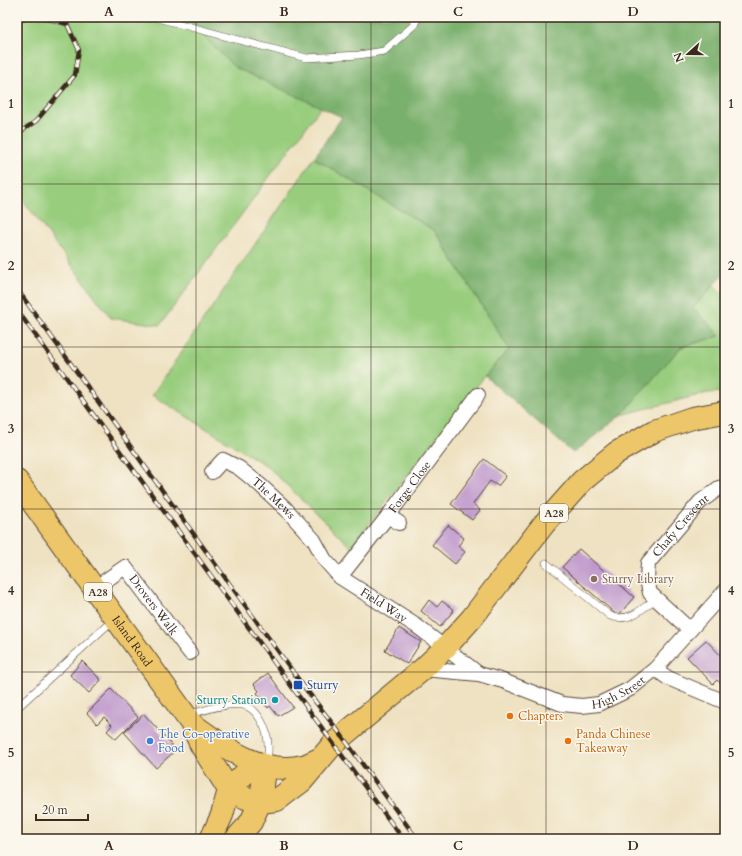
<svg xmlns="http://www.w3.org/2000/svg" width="742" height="856" viewBox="0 0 742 856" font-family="Cardo,serif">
  <rect width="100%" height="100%" fill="#fbf7ec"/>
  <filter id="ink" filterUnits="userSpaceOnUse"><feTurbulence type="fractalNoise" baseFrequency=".025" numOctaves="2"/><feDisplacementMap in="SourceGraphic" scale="8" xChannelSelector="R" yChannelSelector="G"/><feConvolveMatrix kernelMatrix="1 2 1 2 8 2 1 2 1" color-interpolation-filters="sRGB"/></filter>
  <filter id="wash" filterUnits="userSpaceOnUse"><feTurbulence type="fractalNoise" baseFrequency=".012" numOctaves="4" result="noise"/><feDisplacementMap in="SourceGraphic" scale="16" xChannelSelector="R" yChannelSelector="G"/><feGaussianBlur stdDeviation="0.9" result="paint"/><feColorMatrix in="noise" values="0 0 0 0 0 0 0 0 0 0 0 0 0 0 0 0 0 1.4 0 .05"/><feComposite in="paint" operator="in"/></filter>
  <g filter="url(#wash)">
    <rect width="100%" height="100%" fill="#efe2c2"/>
    <path fill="#99cd7e" stroke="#6a7c4e" d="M17,17h167l50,50 87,40 -161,218 -49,-7 -94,-126z
      M314,158l121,73 74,118 -24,27 -134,171 -84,-81 -115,-71z
      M714,285l11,11 -2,12 2,4v80l-18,1 -86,22 60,-68 39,-11 -27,-28z"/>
    <path fill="#7ab06d" stroke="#5a6d46" d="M184,17h541v255l-32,36 27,28 -39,11 -60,68 -48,38 -88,-77 24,-27 -74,-118 -121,-73 28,-41 -108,-50z"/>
    <g id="blocks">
      <path fill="#be97cc" d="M484,459l22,17 -8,10 -8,-5 -17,23 7,6 -8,10 -21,-16z
        M448,525l16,13 -6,8 7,6 -10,12 -23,-19z
        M579,549l55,48 -16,19 -56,-49z
        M429,600l8,7 5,-6 12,9 -14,17 -19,-16z
        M399,628l22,14 -14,22 -22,-14z
        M706,640l19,20 -1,26 -7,-6 -4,4 -26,-27z
        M82,661l19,19 -12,13 -19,-18z
        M268,673l25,34 -15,9 -8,-10 -2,2 -11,-15 2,-2 -5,-7z
        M111,689l27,28 -22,22 -9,-8 5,-6 -8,-8 -7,7 -10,-11z
        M144,714l32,36 -20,18 -32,-36z"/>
    </g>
  </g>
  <g filter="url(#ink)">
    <use href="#blocks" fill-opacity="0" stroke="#564637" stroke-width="1"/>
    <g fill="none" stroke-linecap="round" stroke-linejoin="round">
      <g stroke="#564637" stroke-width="8">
        <path id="lane" d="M154,17l152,41 53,-3 25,-4 30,-26 4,-8
          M546,563l64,53c18,7 33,-7 46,-18
          M17,708l97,-89
          M188,715c14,-4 40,-13 55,-10 15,3 25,25 25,40 1,6 -1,12 -1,19"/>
      </g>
      <g stroke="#564637" stroke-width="16">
        <g id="street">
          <path id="s1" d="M212,472l11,-12 16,8 21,17 26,24 28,31 11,20 15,17 78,50 61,47"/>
          <path d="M388,516l11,7"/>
          <path id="s2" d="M340,577l48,-61 90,-121"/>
          <path id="s3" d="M95,588l30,-21 65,86"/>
          <path id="s4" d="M689,629l-39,-36 -3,-13 1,-17 52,-61 19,-14 6,-1"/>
          <path id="s5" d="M423,669l56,5 24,7 59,23 20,2 17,-2 31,-15 25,-20 70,-78"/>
          <path d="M655,669l13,9 57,24"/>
        </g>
      </g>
      <g stroke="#564637" stroke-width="24">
        <path id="primary" d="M211,839l11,-24 7,-25 26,-27
          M236,839l15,-17 9,-20 6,-36"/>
      </g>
      <g stroke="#564637" stroke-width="24">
        <g id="highway">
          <path id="s6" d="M17,481l174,242 10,22 28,45 17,8 14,4 17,-2 25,-19 32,-38 89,-74 22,-21 27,-30 72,-94 38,-43 34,-28 38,-22 38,-13 33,-6"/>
          <path d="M192,724c32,23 69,52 111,42 5,-1 11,-5 17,-7"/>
        </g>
      </g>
      <use href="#lane" stroke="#fff" stroke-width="7"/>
      <use href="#street" stroke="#fff" stroke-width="14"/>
      <use href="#primary" stroke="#ecc669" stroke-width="22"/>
      <use href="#highway" stroke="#ecc669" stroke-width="22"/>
      <g stroke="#3b2a1e" stroke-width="4.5">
        <path id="rail" d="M17,22l13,-5
          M17,132l6,-2 13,-9 39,-46 4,-25 -12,-26 -25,-7
          M17,289l284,394 41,53 75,103
          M17,310l386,529"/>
      </g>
      <use href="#rail" stroke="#fbf7ec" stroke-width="3" stroke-dasharray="9" stroke-linecap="butt"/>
    </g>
  </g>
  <path fill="none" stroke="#3b2a1e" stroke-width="1" stroke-opacity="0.55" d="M196,17v822M371,17v822M546,17v822M17,184h708M17,347h708M17,509h708M17,672h708"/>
  <circle fill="#8d6e63" stroke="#fbf7ec" stroke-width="1.5" cx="594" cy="579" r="4"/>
  <rect fill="#1a4fb4" stroke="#fbf7ec" stroke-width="1.5" x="293" y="680" width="10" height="10" rx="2"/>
  <circle fill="#0f9aa8" stroke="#fbf7ec" stroke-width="1.5" cx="275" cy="700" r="4"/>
  <g fill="#e8710a" stroke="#fbf7ec" stroke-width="1.5">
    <circle cx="510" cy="716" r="4"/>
    <circle cx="568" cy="741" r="4"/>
  </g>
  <circle fill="#3f7fe0" stroke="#fbf7ec" stroke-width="1.5" cx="150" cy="741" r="4"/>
  <g text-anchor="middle" stroke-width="3" stroke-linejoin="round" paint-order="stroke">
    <g fill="#fbf7ec" stroke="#75685c" stroke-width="1">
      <rect x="540" y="504" width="28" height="18" rx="3"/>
      <rect x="84" y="583" width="28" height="18" rx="3"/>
    </g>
    <g font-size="11" font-weight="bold" fill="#3b2a1e">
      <text x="554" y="517">A28</text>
      <text x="98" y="596">A28</text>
    </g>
    <g font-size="12" fill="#3b2a1e" stroke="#fbf7ec">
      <text dy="4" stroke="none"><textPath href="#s2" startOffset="114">Forge Close</textPath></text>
      <text dy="4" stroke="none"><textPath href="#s1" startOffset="80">The Mews</textPath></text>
      <text dy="4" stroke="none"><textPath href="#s4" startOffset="133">Chafy Crescent</textPath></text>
      <text dy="4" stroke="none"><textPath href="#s3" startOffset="84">Drovers Walk</textPath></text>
      <text dy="4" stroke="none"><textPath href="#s1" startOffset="236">Field Way</textPath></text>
      <text dy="4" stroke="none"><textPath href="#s6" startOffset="197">Island Road</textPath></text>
      <text dy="4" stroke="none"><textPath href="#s5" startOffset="204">High Street</textPath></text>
    </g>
    <g font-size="12" fill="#785e54" stroke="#fbf7ec" text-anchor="start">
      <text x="602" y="583">Sturry Library</text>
    </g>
    <g font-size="12" fill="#164399" stroke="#fbf7ec" text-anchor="start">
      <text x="307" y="689">Sturry</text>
    </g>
    <g font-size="12" fill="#0d838f" stroke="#fbf7ec" text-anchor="end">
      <text x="267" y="704">Sturry Station</text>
    </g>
    <g font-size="12" fill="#c56008" stroke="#fbf7ec" text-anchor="start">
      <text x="518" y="720">Chapters</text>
      <text x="576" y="738">Panda Chinese<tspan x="576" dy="14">Takeaway</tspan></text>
    </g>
    <g font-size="12" fill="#366cbe" stroke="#fbf7ec" text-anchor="start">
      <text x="158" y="738">The Co-operative<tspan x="158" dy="14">Food</tspan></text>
    </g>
  </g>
  <rect width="742" height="856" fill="none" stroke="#fbf7ec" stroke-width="44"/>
  <g transform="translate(688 54) rotate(249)" stroke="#fbf7ec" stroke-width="3" paint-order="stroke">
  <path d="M0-3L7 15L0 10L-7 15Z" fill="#3b2a1e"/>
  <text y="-6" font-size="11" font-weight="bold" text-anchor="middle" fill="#3b2a1e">N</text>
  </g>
  <path d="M36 814v6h52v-6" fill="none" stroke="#3b2a1e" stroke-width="2"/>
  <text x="42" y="814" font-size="12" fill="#3b2a1e" stroke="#fbf7ec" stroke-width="3" paint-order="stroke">20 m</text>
  <rect x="22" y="22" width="698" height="812" fill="none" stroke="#3b2a1e" stroke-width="1.5"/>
  <g font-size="13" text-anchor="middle" font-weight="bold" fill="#3b2a1e">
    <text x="109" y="16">A</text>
    <text x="284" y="16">B</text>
    <text x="458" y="16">C</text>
    <text x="633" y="16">D</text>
    <text x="11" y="108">1</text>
    <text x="731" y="108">1</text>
    <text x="11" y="270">2</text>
    <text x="731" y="270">2</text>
    <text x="11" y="433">3</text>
    <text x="731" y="433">3</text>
    <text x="11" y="595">4</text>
    <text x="731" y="595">4</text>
    <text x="11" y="757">5</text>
    <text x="731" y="757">5</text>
    <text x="109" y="850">A</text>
    <text x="284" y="850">B</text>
    <text x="458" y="850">C</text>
    <text x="633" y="850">D</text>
  </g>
</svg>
